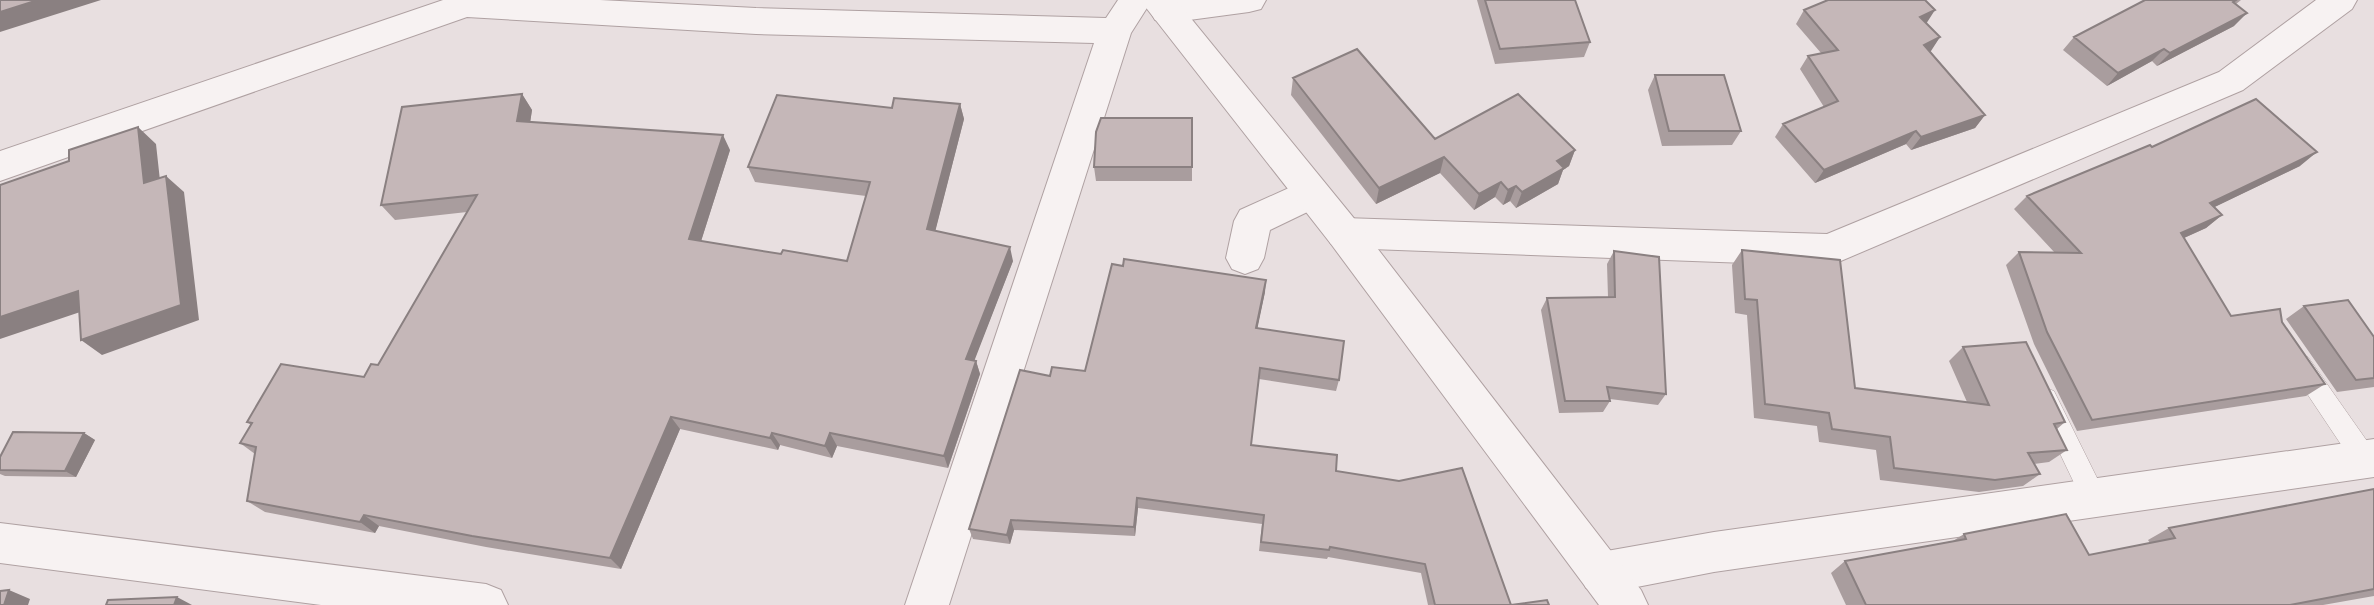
<svg xmlns="http://www.w3.org/2000/svg" width="2374" height="605" viewBox="0 0 2374 605" font-family="'Roboto Condensed',sans-serif">
  <rect width="100%" height="100%" fill="#e8dfe0"/>
  <g fill="none" stroke-linecap="round" stroke-linejoin="round">
    <g stroke="#afa1a2" stroke-width="1">
      <path id="service" d="M2300,354l8,3 66,94v16l-9,3 -9,-3 -64,-96 -4,-7 4,-7z
        M2046,388l8,3 49,99 3,8 -3,8 -9,4 -9,-4 -51,-107 4,-8z"/>
    </g>
    <g stroke="#afa1a2" stroke-width="2">
      <path id="minor" d="M443,0h157l156,8 350,10 12,-18h34l-21,33 -182,572h-44l189,-562 -338,-9 -289,-17 -467,164v-30z
        M1162,0h104l-5,9 -12,3 -82,11 -12,-3 -5,-9 5,-9z
        M2316,0h41l-5,9 -109,81 -414,176 -485,-18 -13,-4 -6,-11 6,-11 13,-4 483,16 392,-162z
        M1311,178l13,4 5,11 -5,11 -54,26 -6,28 -6,11 -13,5 -13,-5 -6,-11 8,-37 6,-11z
        M2374,439v38l-660,95 -113,22 -15,-6 -7,-15 7,-15 15,-6 113,-20z"/>
    </g>
    <g stroke="#afa1a2" stroke-width="2">
      <path id="tertiary" d="M1140,0h36l181,222 284,368 7,15h-49l-268,-361z
        M0,523l486,61 15,6 7,15h-187l-321,-42z"/>
    </g>
    <use href="#service" fill="#f7f2f2" fill-rule="evenodd"/>
    <use href="#minor" fill="#f7f2f2" fill-rule="evenodd"/>
    <use href="#tertiary" fill="#f7f2f2" fill-rule="evenodd"/>
  </g>
  <path fill="#a99d9e" d="M1477,0h98l15,42 -6,15 -89,7z
    M2145,0h96l-5,4 -2,22 -77,40 -5,-5 -45,25 -44,-36 11,-13z
    M1804,10l122,14 14,13 -10,14 55,64 -10,13 -64,22 -5,-6 -91,39 -40,-46 8,-13 41,-17 -24,-38 8,-13 13,-3 -25,-29z
    M1655,75l86,56 -9,14 -70,1 -14,-56z
    M1293,78l142,61 140,11 -6,16 -6,4 -5,14 -42,24 -6,-7 -7,4 -8,-8 -21,13 -34,-37 -64,31 -85,-109z
    M522,94l10,16 -2,12 200,28 -29,91 80,13 66,7 19,-65 -111,-14 -7,-15 144,-59 68,-4 4,15 -29,112 78,30 -39,99 2,1 4,13 -32,94 -111,-22 -5,12 -52,-13 -2,5 -98,-21 -59,140 -135,-22 -107,-21 -4,7 -110,-21 -18,-11 8,-47 -15,-11 11,-18 -4,-3 117,-45 14,-12 89,-153 -72,8 -14,-15z
    M1192,118v63h-96l-2,-14z
    M2152,147l148,19 -86,41 8,8 -16,13 -22,10 47,78 51,6 43,62 -19,12 -229,35 -43,-87 -28,-79 13,-13 36,1 -41,-44 13,-13z
    M1742,250l113,138 112,14 -18,-41 14,-14 102,75 -8,7 10,21 -18,12 -15,2 6,10 -17,12 -44,6 -99,-12 -4,-30 -57,-8 -2,-16 -63,-8 -7,-103 -12,-2 -3,-48z
    M1614,251l52,143 -8,11 -48,-6v2l-7,11 -44,1 -18,-103 6,-12 61,-1 -1,-33z
    M1265,292l-8,36 82,52 -3,11 -77,-12 -8,66 85,26 175,134h38h-121l-7,-32 -93,-16 -1,2 -68,-8 3,-27 -124,-16 -3,28 -121,-6 -4,14 -37,-5 -4,-10 81,-153 35,-5z
    M2304,306l70,31v50l-37,5 -51,-73z
    M84,433l11,7 -19,37 -71,-1 -5,-2v-17z
    M2374,489v107l-51,9h-477l-15,-32 14,-12 108,-20 11,-7 125,21 61,-12 -2,-3 21,-12z"/>
  <path fill="#8a8081" d="M38,0h63l-101,32v-20z
    M1935,10l-9,14 -6,-7z
    M2247,13l-13,13 -77,40 13,-13z
    M1940,37l-9,14 -17,7 10,-13z
    M2164,49l-12,12 -45,25 11,-13z
    M522,94l10,16 -4,27 -11,-16z
    M960,104l4,15 -32,125 -5,-15z
    M1985,115l-10,13 -64,22 10,-13z
    M138,127l18,17 6,55 -18,-16z
    M1916,131l-10,13 -91,39 9,-13z
    M723,135l7,15 -33,104 -8,-15z
    M1575,150l-6,16 -6,4 -5,14 -42,24 6,-16 35,-31z
    M2317,152l-17,14 -106,51 16,-14z
    M1444,157l-4,16 -64,31 3,-16z
    M166,176l18,16 15,128 -97,35 -21,-15z
    M1501,182l-6,15 -21,13 5,-16z
    M1516,186l-6,15 -7,4 5,-15z
    M2222,215l-16,13 -40,18 15,-13z
    M1010,247l3,14 -43,111 -4,-13z
    M1266,280l-1,12 -10,48 1,-12z
    M78,291l20,15 -98,33v-22z
    M976,361l4,13 -32,94 -4,-12z
    M671,417l9,12 -59,140 -11,-11z
    M84,433l11,7 -19,37 -11,-6z
    M772,433l8,12 -2,5 -8,-12z
    M830,433l7,13 -5,12 -7,-12z
    M1137,498l1,10 -3,28 -1,-9z
    M364,515l15,11 -4,7 -15,-11z
    M1011,520l3,10 -4,14 -3,-9z
    M9,590l21,9 -2,6h-24z
    M177,597l15,8h-18z"/>
  <path fill="#c5b7b8" stroke="#8a8081" stroke-width="2" d="M0,0h38l-38,12z
    M1485,0h90l15,42 -90,7z
    M1828,0h97l10,10 -15,7 20,20 -16,8 61,70 -64,22 -5,-6 -92,39 -41,-46 55,-23 -30,-45 30,-6 -34,-40z
    M2145,0h91l-3,2 14,11 -77,40 -6,-4 -46,24 -44,-36z
    M1357,49l78,90 83,-45 57,56 -18,11 7,7 -42,24 -6,-6 -8,4 -7,-8 -22,12 -35,-37 -65,31 -86,-110z
    M1655,75h69l17,56h-72z
    M522,94l-5,27 206,14 -34,104 92,15 2,-4 64,11 23,-79 -122,-15 29,-72 115,13 2,-10 66,6 -33,125 83,18 -44,112 10,2 -32,95 -114,-23 -5,13 -53,-13 -2,5 -99,-21 -61,141 -138,-22 -108,-21 -4,7 -113,-21 9,-54 -16,-4 12,-20 -5,-1 34,-58 83,13 7,-13 7,1 99,-170 -96,10 21,-98z
    M2256,99l61,53 -107,51 12,12 -41,18 50,83 49,-7 2,13 43,62 -233,36 -45,-88 -28,-80 62,1 -54,-57 123,-51 2,2z
    M1101,118h91v49h-98l2,-35z
    M138,127l6,56 22,-7 15,129 -100,35 -3,-49 -78,26v-132l69,-24v-11z
    M1742,250l98,10 15,128 134,17 -26,-58 63,-5 39,80 -11,2 13,26 -39,3 12,21 -45,6 -101,-12 -4,-31 -58,-8 -3,-16 -64,-9 -8,-104 -12,-1z
    M1614,251l45,6 7,137 -59,-7 3,14h-45l-18,-103 68,-1z
    M1124,259l142,21 -10,48 88,13 -5,39 -79,-12 -9,77 86,10 -1,16 63,10 63,-13 49,137 36,-5 2,5h-114l-10,-41 -95,-17 -1,3 -68,-8 3,-27 -127,-17 -3,29 -123,-7 -4,15 -38,-6 51,-159 30,6 2,-9 33,4 27,-107 11,2z
    M2348,300l26,37v41l-18,2 -52,-74z
    M13,432l71,1 -19,38 -65,-1v-13z
    M2374,489v100l-84,16h-424l-21,-44 121,-22 -2,-5 102,-20 23,41 86,-17 -6,-10z
    M9,590l-5,15h-4v-14z
    M177,597l-3,8h-68l2,-5z"/>
</svg>
